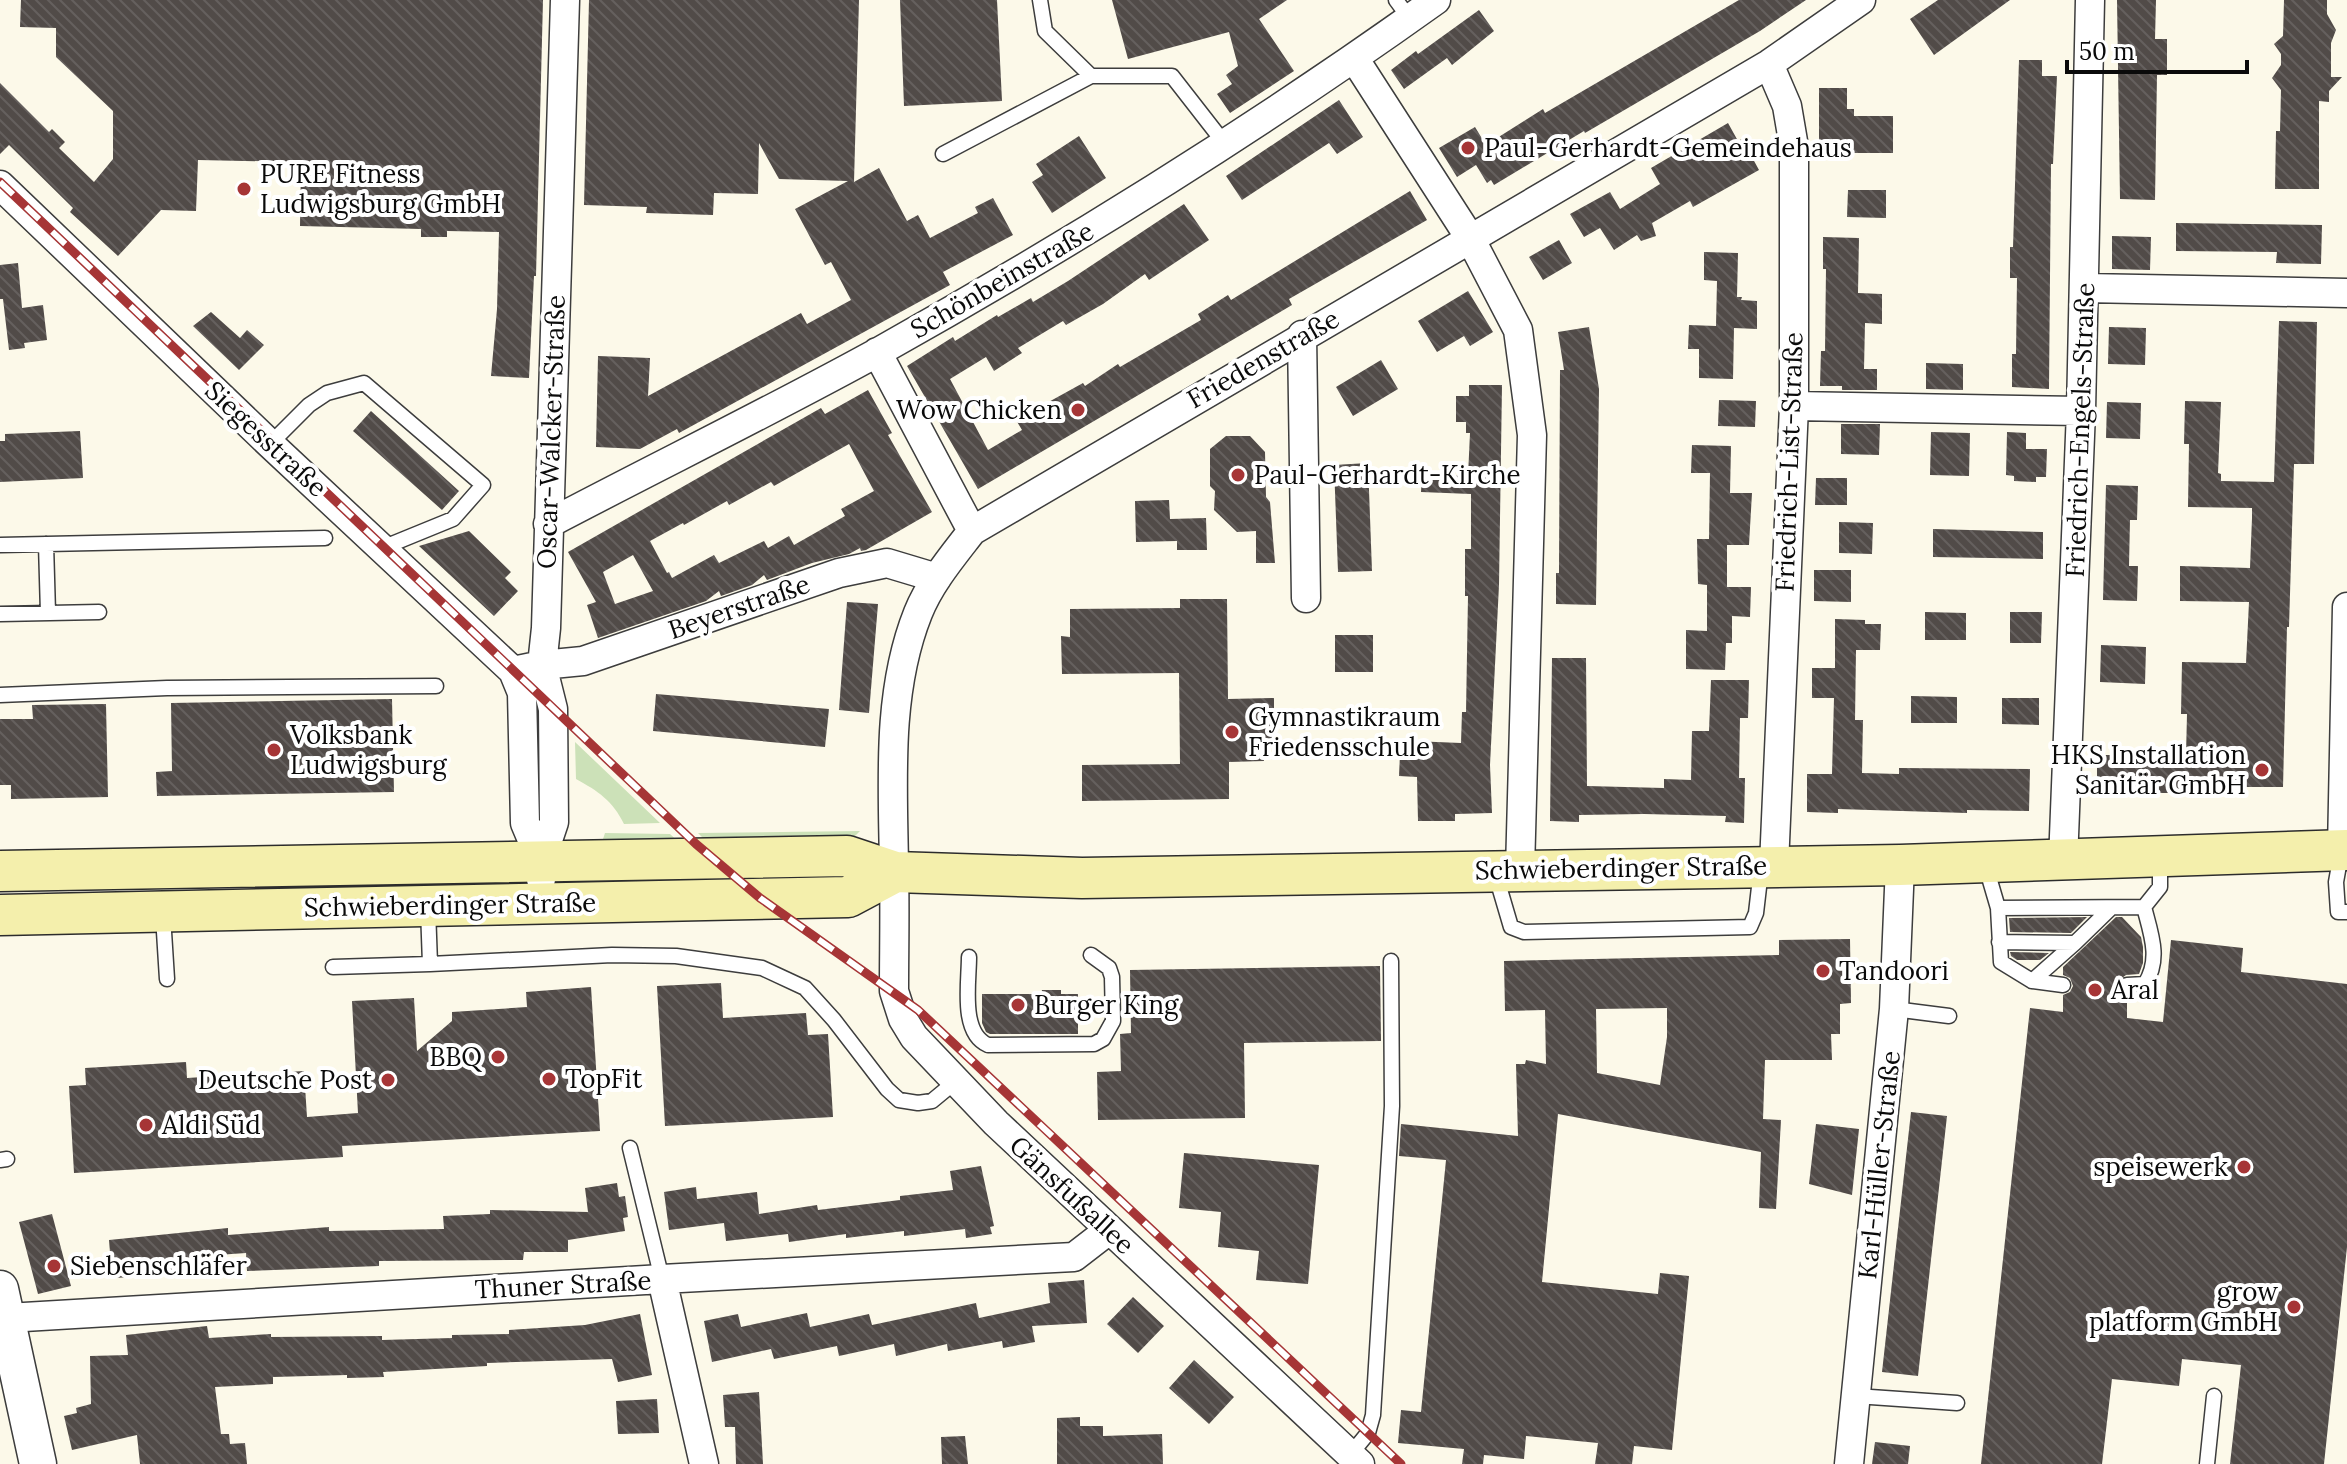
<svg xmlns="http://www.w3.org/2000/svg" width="2347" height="1464" viewBox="0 0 2347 1464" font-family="Lora,serif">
  <defs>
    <pattern id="building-back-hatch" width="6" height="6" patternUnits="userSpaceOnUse" patternTransform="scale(2)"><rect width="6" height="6" fill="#514b48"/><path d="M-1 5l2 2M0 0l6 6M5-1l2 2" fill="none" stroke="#65605e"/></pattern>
  </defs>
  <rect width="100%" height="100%" fill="#fcf9e9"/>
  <path fill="#cce1b8" d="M575,742l85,81 -36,1c-11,-23 -26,-33 -48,-45z
    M860,831l-9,9 -140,6 -13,-13z
    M605,833l65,1 13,12 -81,-4z"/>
  <path fill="url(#building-back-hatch)" fill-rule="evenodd" d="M21,0h522l-7,276h-2l-5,102 -38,-2 6,-67 2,-77 -52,-1v6h-26v-8l-121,-3 1,-64 -103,-2 -2,51 -35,-1 -43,46 -48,-44 3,-4 -64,-63 -9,9v-71l49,49 3,-3 13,13 -6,6 35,34 19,-23v-48l-57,-54v-29l-36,-1z
    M589,0h270l-5,182 25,-14 28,53 11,-6 12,23 48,-25 -3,-6 18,-9 20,37 -70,37 7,13 -271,148 -2,-4 -37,20 -44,-2 2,-91 52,2 -2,38 153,-83 6,11 44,-24 -20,-38 -6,3 -30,-56 53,-28 -69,-2 -20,-36 -1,51 -44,-1 -1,22 -67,-2 1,-6 -63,-2z
    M900,0h97l5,101 -98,5z
    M1112,0h175l-28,19 35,52 -64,42 -13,-19 15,-10 -6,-9 12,-9 -9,-34 -101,27z
    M1739,0h67l-46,31 -175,102 -1,-2 -90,54 -3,-5 -4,3 -11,-18 -19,12 -18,-29 36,-21 11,18 57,-36 2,4z
    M1938,0h72l-76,55 -24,-36z
    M2117,0h39l-1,39h12v36h-10l-2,125 -35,-1z
    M2284,0h43v14l9,16 -5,13v34h11l-13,14v11l-10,-1v88h-44l1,-58h4l1,-41 -9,-12 9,-13v-11l-7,-10 9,-8z
    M1479,10l15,21 -42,34 -5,-7 -43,31 -13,-19 25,-19 2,3z
    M2019,60h23v16h15l-4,88h-2l-2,225 -37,-2v-33h4l1,-76h-7v-31h3z
    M1819,88h28v21h7v7h39v37h-74z
    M1339,100l24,37 -26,17 -8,-11 -87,57 -16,-24z
    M1728,123l10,18 4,-2 17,31 -66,37 -3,-6 -38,22 4,13 -15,5 -4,-6 -23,15 -14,-22 -16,9 -14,-23 40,-22 10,17 40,-25 -9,-16z
    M1079,136l27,42 -54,35 -20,-31 11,-7 -7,-11z
    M1848,190h38v28l-39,-1z
    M1410,191l17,29 -138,79 3,6 -314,184 -71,-123 46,-29 2,4 42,-26 1,2 33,-19 2,4 35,-21 116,-77 25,36 -60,40 -4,-6 -42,30 -37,21 -3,-4 -45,27 4,5 -28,18 -8,-14 -36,22 38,71 34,-20 -6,-10 67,-37 2,3 33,-22 2,3 81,-47 -3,-6 30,-19 3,5z
    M2176,223l146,2 -1,39 -45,-1 1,-11 -101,-1z
    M2112,236l39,1 -1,33 -38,-1z
    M1823,237l36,1 -1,55 24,1v30l-17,-1 -1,46h13v21h-35v-4h-22l1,-35h4l1,-82h-3z
    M1559,240l13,23 -29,17 -14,-23z
    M1704,252l34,1 -1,44h5l-1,3 16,1v28l-23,-1 -1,51 -34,-1v-29h-11l1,-24 27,1 1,-45 -13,-1z
    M18,263l4,45 21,-3 4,35 -23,3 1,5 -16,2 -6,-51h-3v-34z
    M1468,291l25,41 -23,14 -6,-10 -27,16 -19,-31z
    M211,312l29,26 7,-8 17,15 -25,25 -46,-44z
    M2279,321l38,1 -3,142h-20l-5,163h-2l-4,160h-67v6h-119v-38h89l1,-41h-6l1,-52 64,1 3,-61 -69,-1v-35l70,2 2,-50v-10l-64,-1 1,-63h-5l1,-43 36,1 -3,71 3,1v7l53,1z
    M1589,327l10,62 -3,216 -40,-1v-31h3l1,-203h4l-6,-38z
    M2109,327l37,1 -1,37 -37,-1z
    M1381,360l17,29 -45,27 -17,-29z
    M1926,363l37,1v26l-37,-1z
    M1469,385h33l-3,200 -9,180 2,48 -37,1v7h-37l-1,-44 -18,-1 1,-22 11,1 1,-14 49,2 1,-31h4l2,-116h-3v-47h6v-55l-50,-2 1,-17 46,1 2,-43h-4v-11h-10v-26h13z
    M868,390l24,43 -4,2 44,77 -66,38 -5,1 -1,-3 -11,6 -37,9 -45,17 -3,-5 -12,10 -31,11 -2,-5 -13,10 -108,37 -11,-33 9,-3 -28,-50 253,-144 4,6zM849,444l25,47 -33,18 4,7 -51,29 -5,-9 -21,12 -4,-7 -45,22 -5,-8 -42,23 -3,-6 -2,1 -17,-32 33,-18 1,2 43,-24 2,4 42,-23 3,4zM633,555l20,36 -38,13 -12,-32z
    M1719,400l37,1 -1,26 -37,-1z
    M2107,402l34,1 -1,36 -34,-1z
    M371,411l88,80 -17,19 -89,-79z
    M1841,424h39l-1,31 -38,-1z
    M80,431l3,47 -83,4v-41h5v-7z
    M1931,432l39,1 -1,43 -39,-1z
    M2007,432l19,1v16h21l-1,28h-10v5l-22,-1v-5l-8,-1z
    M1226,436h24l15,16 1,45 4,5 5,61h-19v-32l-19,1 -23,-22 1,-19 -5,-5v-37z
    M1692,445l39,1 -1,47h22l-3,52h-22v42h24l-1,30 -18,-1v27h-6l-1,27 -39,-1v-39l21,1v-46l-9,-1 -1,-45h12l1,-66h-19z
    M1368,463l4,108 -34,1 -4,-107z
    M1816,478h31v27h-32z
    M2106,485l32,1 -1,34h-7l-1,46h9l-1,35 -34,-1z
    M1169,500l1,19 36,-1 1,32h-30v-9l-41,1 -1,-41z
    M1839,522l34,1 -1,31 -33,-1z
    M1933,529l110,3v27l-110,-2z
    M469,531l42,41 -6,6 13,13 -24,25 -75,-70z
    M1814,570h37v32l-37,-1z
    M1180,599h47l1,100 46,-1v44h-10v19l-35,1v37l-147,2v-36l98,-1 -1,-91 -117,1 -1,-38 9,1v-28l110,-1z
    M847,602l31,2 -9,109 -30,-3z
    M1925,612l41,1v27h-41z
    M2010,612h32l-1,31h-31z
    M1835,619l30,1v4h16l-1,26h-24l-1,70h8l-1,53 37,1v-6l131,1 -1,42 -62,-1v3l-129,-4v4l-31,-1v-38h25l2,-76h-22v-30h23z
    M1335,635h38v37h-38z
    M2101,645l45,2 -1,37 -45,-2z
    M1552,658h34l1,128 77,2v-9l27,1 1,-49h17l2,-51h38l-1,38h-8l-1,60h6l-1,45 -19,-1 1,-6 -82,-2 -65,1v7l-29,-1z
    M656,694l173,15 -4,38 -172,-16z
    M1911,696l46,1v26h-46z
    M2002,698h37v27l-37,-1z
    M392,699l2,93 -237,4 -1,-24 16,-1 -1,-68z
    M106,704l2,93 -97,2v-14h-11v-66h33l-1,-14z
    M2087,917l-16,16 -61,-1 -1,-14z
    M2116,917h6l19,20 2,10v16l-4,11 -13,1 -8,6 1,10 8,4v23l36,4 8,-82 72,8 -2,24 106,12v263l-23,217h-94l11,-99 -59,-6 -3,27 -67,-7 -10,85h-121l49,-456 33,4v-17l7,-3 3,-6 -3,-8 -7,-3v-8z
    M1850,939l1,64 -11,1v30h-9l1,26h-67l-2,59 18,1 -5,89 -17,-1 2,-56 -203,-38 -16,168 116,12 2,-21 29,3 -17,174 -38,-4 -2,18h-37l3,-21 -72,-7 -2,23 -40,-4 -1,9h-21l2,-15 -66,-6 3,-33 20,2 25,-252 -47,-4 2,-32 117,12 -2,-72h9l1,-4 20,4 -1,-54 -40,1 -1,-50 275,-6v-15zM1667,1008v29l-7,48 -63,-12 -1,-64z
    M2010,952l39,1 -9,7h-23l-6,-4z
    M1380,966l1,75 -137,2 1,75 -147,2 -1,-48 24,-1 -1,-37 11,-1 -1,-63z
    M721,983l2,35 83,-5 2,22 20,-1 5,83 -168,9 -8,-140z
    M591,987l9,144 -258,15 1,11 -269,16 -5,-87 17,-1 -1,-17 101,-6 1,16 117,-7 3,46 51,-4 -6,-112 62,-3 3,53 35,-30v-9l75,-5 -1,-15z
    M1042,990h19v4h17v40h-88l-4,-2 -4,-9v-29h59z
    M1911,1112l36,4 -29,260 -36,-4z
    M1816,1124l43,5 -7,66 -43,-11z
    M1184,1153l135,12 -11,119 -52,-4 3,-29 -41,-4 3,-35 -42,-4z
    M981,1166l13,60 -4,1 2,7 -26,4 -1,-9 -61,7v-5l-58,7v-4l-57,8 -1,-8 -62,7 -2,-18 -55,7 -5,-38 32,-5 1,12 60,-7 2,22 58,-9 1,5 82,-10v-4l53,-6 -3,-19z
    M617,1183l2,14 6,-1 3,21 -5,1 2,13 -57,9v12h-44l-1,8 -144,1v5l-132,5 -1,-18 -43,3 2,18 -93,4 -3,-38 119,-12v7l101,-8v4l115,-2 -1,-13 47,-2v-4l98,2 -3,-24z
    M52,1214l19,72 -33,8 -19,-72z
    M1084,1280l3,43 -55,3 3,16 -32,6 -1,-7 -54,10 -1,-7 -51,12 -2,-12 -55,12 -2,-10 -63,13 -3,-10 -59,13 -8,-41 34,-7 3,13 66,-14 3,14 59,-13 3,11 104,-22 3,15 71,-15 -2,-20z
    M1133,1297l31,29 -26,27 -31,-29z
    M640,1314l12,61 -34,7 -6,-23 -125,4v3l-104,6 1,5 -37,1v-3l-74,2v7l-58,3 6,47h8l1,10 15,-1 2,21h-107l-3,-29 -65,15 -8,-34 13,-3 -1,-5 15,-4 -1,-48 38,-1 -2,-20 81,-9 2,12 62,-4v3l111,-1v4l70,-2v-3l57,-1v-4l76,-5z
    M1194,1360l40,37 -25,27 -40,-36z
    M759,1392l4,72h-27l-1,-37h-10l-2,-32z
    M657,1399l2,34 -41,1 -2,-33z
    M1080,1417v9h23v10l59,-2 1,30h-106v-46z
    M965,1436l3,28h-26l-1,-27z
    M1875,1442l35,4 -2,18h-36z"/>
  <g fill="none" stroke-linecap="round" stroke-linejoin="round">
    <g stroke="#3d3d3d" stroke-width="17">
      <path id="service" d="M1040,0l5,31 46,45
        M1396,0l14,19
        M943,154l148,-78h81l53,68
        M270,444l39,-39 18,-12 37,-10 119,102 -30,34 -71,29
        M46,544l2,69
        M0,545l325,-7
        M0,614l99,-2
        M0,695l167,-7 269,-2
        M2341,854l-5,28 2,30h9
        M1986,867l12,41 146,-1 16,-20v-28
        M1496,876l15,51 13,5 226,-5 6,-14 5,-43
        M1998,908l3,54 31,19 31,4
        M163,916l4,63
        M1999,942l76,1 36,-35
        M969,957c0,26 -9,76 19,88l106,-1 9,-5 10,-18 -1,-44 -3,-9 -18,-13
        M430,964l182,-9 64,1 86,12 43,20 29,32 53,69 12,11 19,3 14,-2 23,-19
        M333,967l97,-3 -2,-55
        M2032,981l43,-38
        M2127,985l18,-1c16,-25 6,-50 -1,-77
        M1894,1009l55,7
        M630,1148l32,131
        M0,1160l7,-1
        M1856,1396l101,7
        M1350,1455l18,-22 5,-18 19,-309 -1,-145
        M2207,1464l7,-68"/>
    </g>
    <g stroke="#3d3d3d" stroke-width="31">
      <path id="minor" d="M1354,58l116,180 48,92 14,105 -12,435
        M1769,64l18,42 7,41v259l-20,459
        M0,185l270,259 243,227 29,-6 41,-4 256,-88 48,-10 50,15
        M2085,288l262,5
        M1302,335l4,263
        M877,352l95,179
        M1794,406l287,5
        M548,524c110,-58 223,-113 332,-173 191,-107 377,-223 556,-351
        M513,671l9,22 3,130 16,38
        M2342,850l5,-243
        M2063,861l18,-450 9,-411
        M541,879v-18l13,-39 -1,-113 -11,-44 4,-37 19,-628
        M662,1279l42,185
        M7,1318l655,-39 412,-22 35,-27
        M1360,1464l-364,-341 -82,-86 -11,-18 -9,-28c0,-41 1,-82 0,-123 -1,-84 -8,-175 24,-255 12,-30 34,-56 54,-82l797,-467 92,-64
        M1849,1464l45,-455 6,-144"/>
    </g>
    <g stroke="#3d3d3d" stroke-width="39">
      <path id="tertiary" d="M0,1289l38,175"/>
    </g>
    <g stroke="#2c2c2c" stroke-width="43">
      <path id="secondary" d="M0,871l847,-15 48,16 187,6 818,-13 447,-15
        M0,915l848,-18 47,-25"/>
    </g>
    <use href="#service" stroke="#fff" stroke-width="14"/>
    <use href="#minor" stroke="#fff" stroke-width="28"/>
    <use href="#tertiary" stroke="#fff" stroke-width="36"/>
    <use href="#secondary" stroke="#f4efac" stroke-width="40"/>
    <g stroke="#a63536" stroke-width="9">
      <path id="rail" d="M0,182l696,662 64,54 158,112 483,454"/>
    </g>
    <use href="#rail" stroke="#fff" stroke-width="6" stroke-dasharray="18" stroke-linecap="butt"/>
  </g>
  <g fill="#a63536" stroke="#fff" stroke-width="3">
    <circle cx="1468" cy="148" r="8"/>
    <circle cx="244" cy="189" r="8"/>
    <circle cx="1078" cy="410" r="8"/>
    <circle cx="1238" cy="475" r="8"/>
    <circle cx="1232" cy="732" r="8"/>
    <circle cx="274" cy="750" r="8"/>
    <circle cx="2262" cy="770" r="8"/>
    <circle cx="1823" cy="971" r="8"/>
    <circle cx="2095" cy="990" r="8"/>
    <circle cx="1018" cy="1005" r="8"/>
    <circle cx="498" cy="1057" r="8"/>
    <circle cx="549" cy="1079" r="8"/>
    <circle cx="388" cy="1080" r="8"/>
    <circle cx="146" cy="1125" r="8"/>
    <circle cx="2244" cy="1167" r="8"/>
    <circle cx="54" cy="1266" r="8"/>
    <circle cx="2294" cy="1307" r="8"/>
  </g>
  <g text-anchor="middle" stroke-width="8" stroke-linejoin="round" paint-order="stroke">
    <g font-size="26" fill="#0a0a0a" stroke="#fff" text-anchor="start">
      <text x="1484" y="157">Paul-Gerhardt-Gemeindehaus</text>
      <text x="260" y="183">PURE Fitness<tspan x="260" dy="30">Ludwigsburg GmbH</tspan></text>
      <text x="1062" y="419" text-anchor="end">Wow Chicken</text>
      <text x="1254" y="484">Paul-Gerhardt-Kirche</text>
      <text x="1248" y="726">Gymnastikraum<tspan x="1248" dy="30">Friedensschule</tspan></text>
      <text x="290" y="744">Volksbank<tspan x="290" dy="30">Ludwigsburg</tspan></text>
      <text x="2246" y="764" text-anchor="end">HKS Installation<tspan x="2246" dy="30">Sanitär GmbH</tspan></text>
      <text x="1839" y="980">Tandoori</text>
      <text x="2111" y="999">Aral</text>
      <text x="1034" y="1014">Burger King</text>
      <text x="482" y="1066" text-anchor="end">BBQ</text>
      <text x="565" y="1088">TopFit</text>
      <text x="372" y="1089" text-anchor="end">Deutsche Post</text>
      <text x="162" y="1134">Aldi Süd</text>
      <text x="2228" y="1176" text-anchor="end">speisewerk</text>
      <text x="70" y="1275">Siebenschläfer</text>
      <text x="2278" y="1301" text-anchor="end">grow<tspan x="2278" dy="30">platform GmbH</tspan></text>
    </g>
    <g font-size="26" fill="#0a0a0a" stroke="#fff">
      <text transform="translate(1002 280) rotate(-30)" y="9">Schönbeinstraße</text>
      <text transform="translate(1263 359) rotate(-30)" y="9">Friedenstraße</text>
      <text transform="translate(2080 430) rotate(-88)" y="9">Friedrich-Engels-Straße</text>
      <text transform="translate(551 432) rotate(-88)" y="9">Oscar-Walcker-Straße</text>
      <text transform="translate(266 439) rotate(43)" y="9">Siegesstraße</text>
      <text transform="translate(1789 462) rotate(-88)" y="9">Friedrich-List-Straße</text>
      <text transform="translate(739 607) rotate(-19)" y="9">Beyerstraße</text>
      <text transform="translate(1621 868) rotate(-1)" y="9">Schwieberdinger Straße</text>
      <text transform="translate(450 905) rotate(-1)" y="9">Schwieberdinger Straße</text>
      <text transform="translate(1879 1165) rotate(-84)" y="9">Karl-Hüller-Straße</text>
      <text transform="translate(1072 1195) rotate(43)" y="9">Gänsfußallee</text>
      <text transform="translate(563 1285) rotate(-3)" y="9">Thuner Straße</text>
    </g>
  </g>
  <path d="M2067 60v12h180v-12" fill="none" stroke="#0a0a0a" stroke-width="4"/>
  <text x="2079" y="60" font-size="24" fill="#0a0a0a" stroke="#ffffff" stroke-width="6" paint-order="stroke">50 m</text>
</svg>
